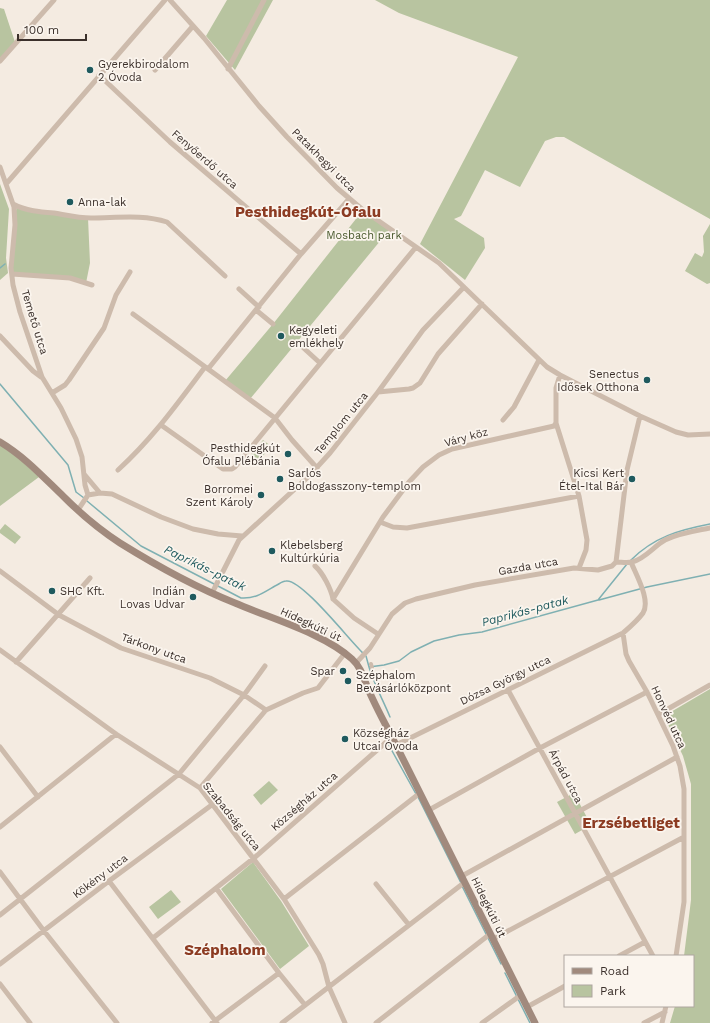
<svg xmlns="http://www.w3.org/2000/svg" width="710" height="1023" viewBox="0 0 710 1023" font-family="'Work Sans',sans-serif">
  <rect width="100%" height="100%" fill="#f4ebe1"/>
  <path fill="#b8c4a0" d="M227,0h46l-38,70 -29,-34z
    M375,0h335v219l-146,-82h-8l-11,4 -25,46 -35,-17 -24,46 -7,3 30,19 1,10 -20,32 -45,-36 98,-187 -119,-44z
    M0,8l4,1 11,33 -15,19z
    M0,184l9,25 -3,49 2,15 -8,7z
    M17,206l71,12 2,45 -4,20 -16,-5 -58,-4 3,-58z
    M363,210l27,19 -140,170 -25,-18 48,-57z
    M710,224v59l-3,1 -22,-13 10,-18 7,4 2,-5 -1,-16z
    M263,440l8,6 -12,15 -8,-7z
    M0,445l15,10 24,22 -39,29z
    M5,524l16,13 -6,7 -15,-11v-3z
    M710,689v334h-40l5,-17h18v-50h-9l7,-56v-116l-8,-28 -19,-40z
    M269,781l9,9 -17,15 -8,-10z
    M574,793l17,32 -16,9 -18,-32z
    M253,862l28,39 28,45 -29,23 -59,-80z
    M171,890l10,12 -23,17 -9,-12z"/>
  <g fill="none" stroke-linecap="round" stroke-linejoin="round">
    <path stroke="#7fb0b2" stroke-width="1.5" d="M0,268l5,-4
      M0,384l68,81 8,27 8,6
      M87,501l54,45 100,52c14,1 22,-5 34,-12 3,-1 7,-5 11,-5 15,-3 64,60 77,72
      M631,560c23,-23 48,-30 79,-36
      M599,600l48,-13 63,-13
      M366,656l3,11 15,-2 15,-4 12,-9 23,-11 25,-6 23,-3 116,-32 29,-36
      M369,667c5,17 14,33 21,50
      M390,743l-1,2 2,4 25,45
      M418,797l43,86
      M462,886l39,78
      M505,973l25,50"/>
    <path stroke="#cdbbac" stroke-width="4" d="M371,664l1,4"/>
    <path stroke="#cdbbac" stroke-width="5" d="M170,0l34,38 55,68 28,31 50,51 26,22 76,53 108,104 13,8 80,41 36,16 12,3 22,-1
      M0,61l54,-61
      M228,69l36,-69
      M155,70l38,-44
      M99,75l71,67 131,112
      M0,167l14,40 1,18 -4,43 2,17 7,27 22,65 19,31 15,31 6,18 3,28 3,10
      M6,184l159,-184
      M13,204c13,7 27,8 41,9 12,2 25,5 37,5 25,0 52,-4 76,4l58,54
      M12,274l58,4 22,7
      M239,289l20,18
      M256,310l17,14
      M133,314l142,104 17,22 25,28
      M0,336l33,35 8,6
      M297,342l23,21
      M208,369l93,-115 48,-55
      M560,375l-4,13v35l23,73 8,44 -1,10 -7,18
      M378,392l31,-3 4,-1 7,-5 18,-29 44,-50
      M52,393l13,-8 4,-5 35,-52 12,-33 14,-23
      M503,420l11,-13 25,-47
      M161,425l62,44h9l3,-2 181,-220
      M118,470c35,-32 59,-66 87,-103
      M84,474l16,19
      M88,495l12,-2 12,1 49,23 32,12 25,5 24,2
      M78,510l10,-15
      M380,522l13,5 14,1 172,-32
      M616,562l11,-92 13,-54
      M315,566c8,7 16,23 18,33l21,19 24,16
      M0,571l59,44 62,33 89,30 34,17 22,15
      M212,593l27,-53 69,-63 22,-24 48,-61 45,-62 41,-43
      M333,599l50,-82 26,-35 14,-15 16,-12 13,-6 102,-23 2,-3
      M623,633l3,21 3,7 18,31 26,54 7,20 4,23v113l-8,54
      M0,650l116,84 84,54 84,111 35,56 4,9 6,23 16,36
      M16,662l74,-84
      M356,663l14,-15 22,-34 13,-11 11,-4 59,-14 99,-17 24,2 14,-4 4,-4c5,0 11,1 16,0 13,-3 22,-16 33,-22 14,-7 30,-9 45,-12
      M508,690l145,266
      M659,714l51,-29
      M396,745l227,-112c7,-6 15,-13 20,-20 8,-13 -7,-38 -12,-51
      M0,747l38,50
      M200,788l66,-78 37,-17 15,-5 27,-35
      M429,810l111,-62 107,-56
      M0,827l116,-93
      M0,872l44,59 73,92
      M462,876l215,-119
      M109,881l108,142
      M376,884l33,41
      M216,888l63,85 26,32
      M284,899l136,-106
      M0,915l179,-141 65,-79 21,-29
      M153,938l101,-80 138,-121
      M493,939l191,-102
      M619,956l26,-14
      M0,964l109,-83 104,-77
      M0,984l30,39
      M527,1007l38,-21
      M212,1023l67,-50
      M282,1023l183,-141
      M376,1023l114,-89
      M482,1023l39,-28
      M644,1023l21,-11
      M662,1023l4,-17"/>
    <path stroke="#a18a7d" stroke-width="7" d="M0,442c25,15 43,35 64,55 17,17 36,33 56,46 37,23 75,44 115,60 37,16 88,30 117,56 10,9 12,21 17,32 7,16 15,31 23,46l143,286"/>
  </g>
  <g fill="#1f5a5e" stroke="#fbf5ee" stroke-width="1.5">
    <circle cx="90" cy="70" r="4"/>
    <circle cx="70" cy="202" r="4"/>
    <circle cx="281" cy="336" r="4"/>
    <circle cx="647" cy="380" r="4"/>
    <circle cx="288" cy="454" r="4"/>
    <circle cx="280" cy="479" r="4"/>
    <circle cx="632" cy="479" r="4"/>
    <circle cx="261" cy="495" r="4"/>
    <circle cx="272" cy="551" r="4"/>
    <circle cx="52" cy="591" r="4"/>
    <circle cx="193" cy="597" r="4"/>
    <circle cx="343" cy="671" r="4"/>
    <circle cx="348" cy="681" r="4"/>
    <circle cx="345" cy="739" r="4"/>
  </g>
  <g text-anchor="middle" stroke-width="3.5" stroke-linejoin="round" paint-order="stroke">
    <g font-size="11" fill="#3b302b" stroke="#fbf5ee" text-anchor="start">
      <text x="98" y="68">Gyerekbirodalom<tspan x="98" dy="13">2 Óvoda</tspan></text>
      <text x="78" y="206">Anna-lak</text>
      <text x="289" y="334">Kegyeleti<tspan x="289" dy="13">emlékhely</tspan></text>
      <text x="639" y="378" text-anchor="end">Senectus<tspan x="639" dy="13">Idősek Otthona</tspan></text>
      <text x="280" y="452" text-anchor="end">Pesthidegkút<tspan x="280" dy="13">Ófalu Plébánia</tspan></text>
      <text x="288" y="477">Sarlós<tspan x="288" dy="13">Boldogasszony-templom</tspan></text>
      <text x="624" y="477" text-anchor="end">Kicsi Kert<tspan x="624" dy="13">Étel-Ital Bár</tspan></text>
      <text x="253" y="493" text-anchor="end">Borromei<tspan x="253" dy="13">Szent Károly</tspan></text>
      <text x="280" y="549">Klebelsberg<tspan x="280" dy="13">Kultúrkúria</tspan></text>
      <text x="60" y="595">SHC Kft.</text>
      <text x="185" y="595" text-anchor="end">Indián<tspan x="185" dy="13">Lovas Udvar</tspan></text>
      <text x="335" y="675" text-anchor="end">Spar</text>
      <text x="356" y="679">Széphalom<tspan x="356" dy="13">Bevásárlóközpont</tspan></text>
      <text x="353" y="737">Községház<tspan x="353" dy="13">Utcai Óvoda</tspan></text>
    </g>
    <g font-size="11" fill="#3b302b" stroke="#fbf5ee">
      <text transform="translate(205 159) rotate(41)" y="4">Fenyőerdő utca</text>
      <text transform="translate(324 160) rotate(45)" y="4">Patakhegyi utca</text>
      <text transform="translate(35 322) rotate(73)" y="4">Temető utca</text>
      <text transform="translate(341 423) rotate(-51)" y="4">Templom utca</text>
      <text transform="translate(466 437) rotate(-15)" y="4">Váry köz</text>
      <text transform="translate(528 566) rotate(-10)" y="4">Gazda utca</text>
      <text transform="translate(311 624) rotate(25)" y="4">Hidegkúti út</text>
      <text transform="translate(154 648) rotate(20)" y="4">Tárkony utca</text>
      <text transform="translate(505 680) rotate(-26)" y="4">Dózsa György utca</text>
      <text transform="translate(669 717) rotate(65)" y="4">Honvéd utca</text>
      <text transform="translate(566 776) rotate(62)" y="4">Árpád utca</text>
      <text transform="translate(304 801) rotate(-41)" y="4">Községház utca</text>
      <text transform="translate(232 816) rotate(51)" y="4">Szabadság utca</text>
      <text transform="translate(100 876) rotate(-37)" y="4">Kökény utca</text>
      <text transform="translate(489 907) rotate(64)" y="4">Hidegkúti út</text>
    </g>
    <g font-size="11" fill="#4a5a2e" stroke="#fbf5ee">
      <text x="364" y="239">Mosbach park</text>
    </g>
    <g font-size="12" font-style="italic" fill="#1f5a5e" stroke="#fbf5ee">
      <text transform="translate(205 568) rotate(26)" y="4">Paprikás-patak</text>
      <text transform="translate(525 611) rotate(-15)" y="4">Paprikás-patak</text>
    </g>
    <g font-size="15" font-weight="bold" fill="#8c3b22" stroke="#fbf5ee">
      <text x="308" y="217">Pesthidegkút-Ófalu</text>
      <text x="631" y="828">Erzsébetliget</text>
      <text x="225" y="955">Széphalom</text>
    </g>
  </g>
  <rect x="564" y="955" width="130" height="52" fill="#fbf5ee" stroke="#aea6a0"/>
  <rect x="572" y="968" width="20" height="6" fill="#a18a7d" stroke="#aea6a0"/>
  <text x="600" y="975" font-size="12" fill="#3b302b">Road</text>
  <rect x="572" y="985" width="20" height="12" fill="#b8c4a0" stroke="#aea6a0"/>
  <text x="600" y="995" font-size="12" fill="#3b302b">Park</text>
  <path d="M18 34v6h68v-6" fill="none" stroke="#3b302b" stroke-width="2"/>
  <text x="24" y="34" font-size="12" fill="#3b302b" stroke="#fbf5ee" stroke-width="3" paint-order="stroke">100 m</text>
</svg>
